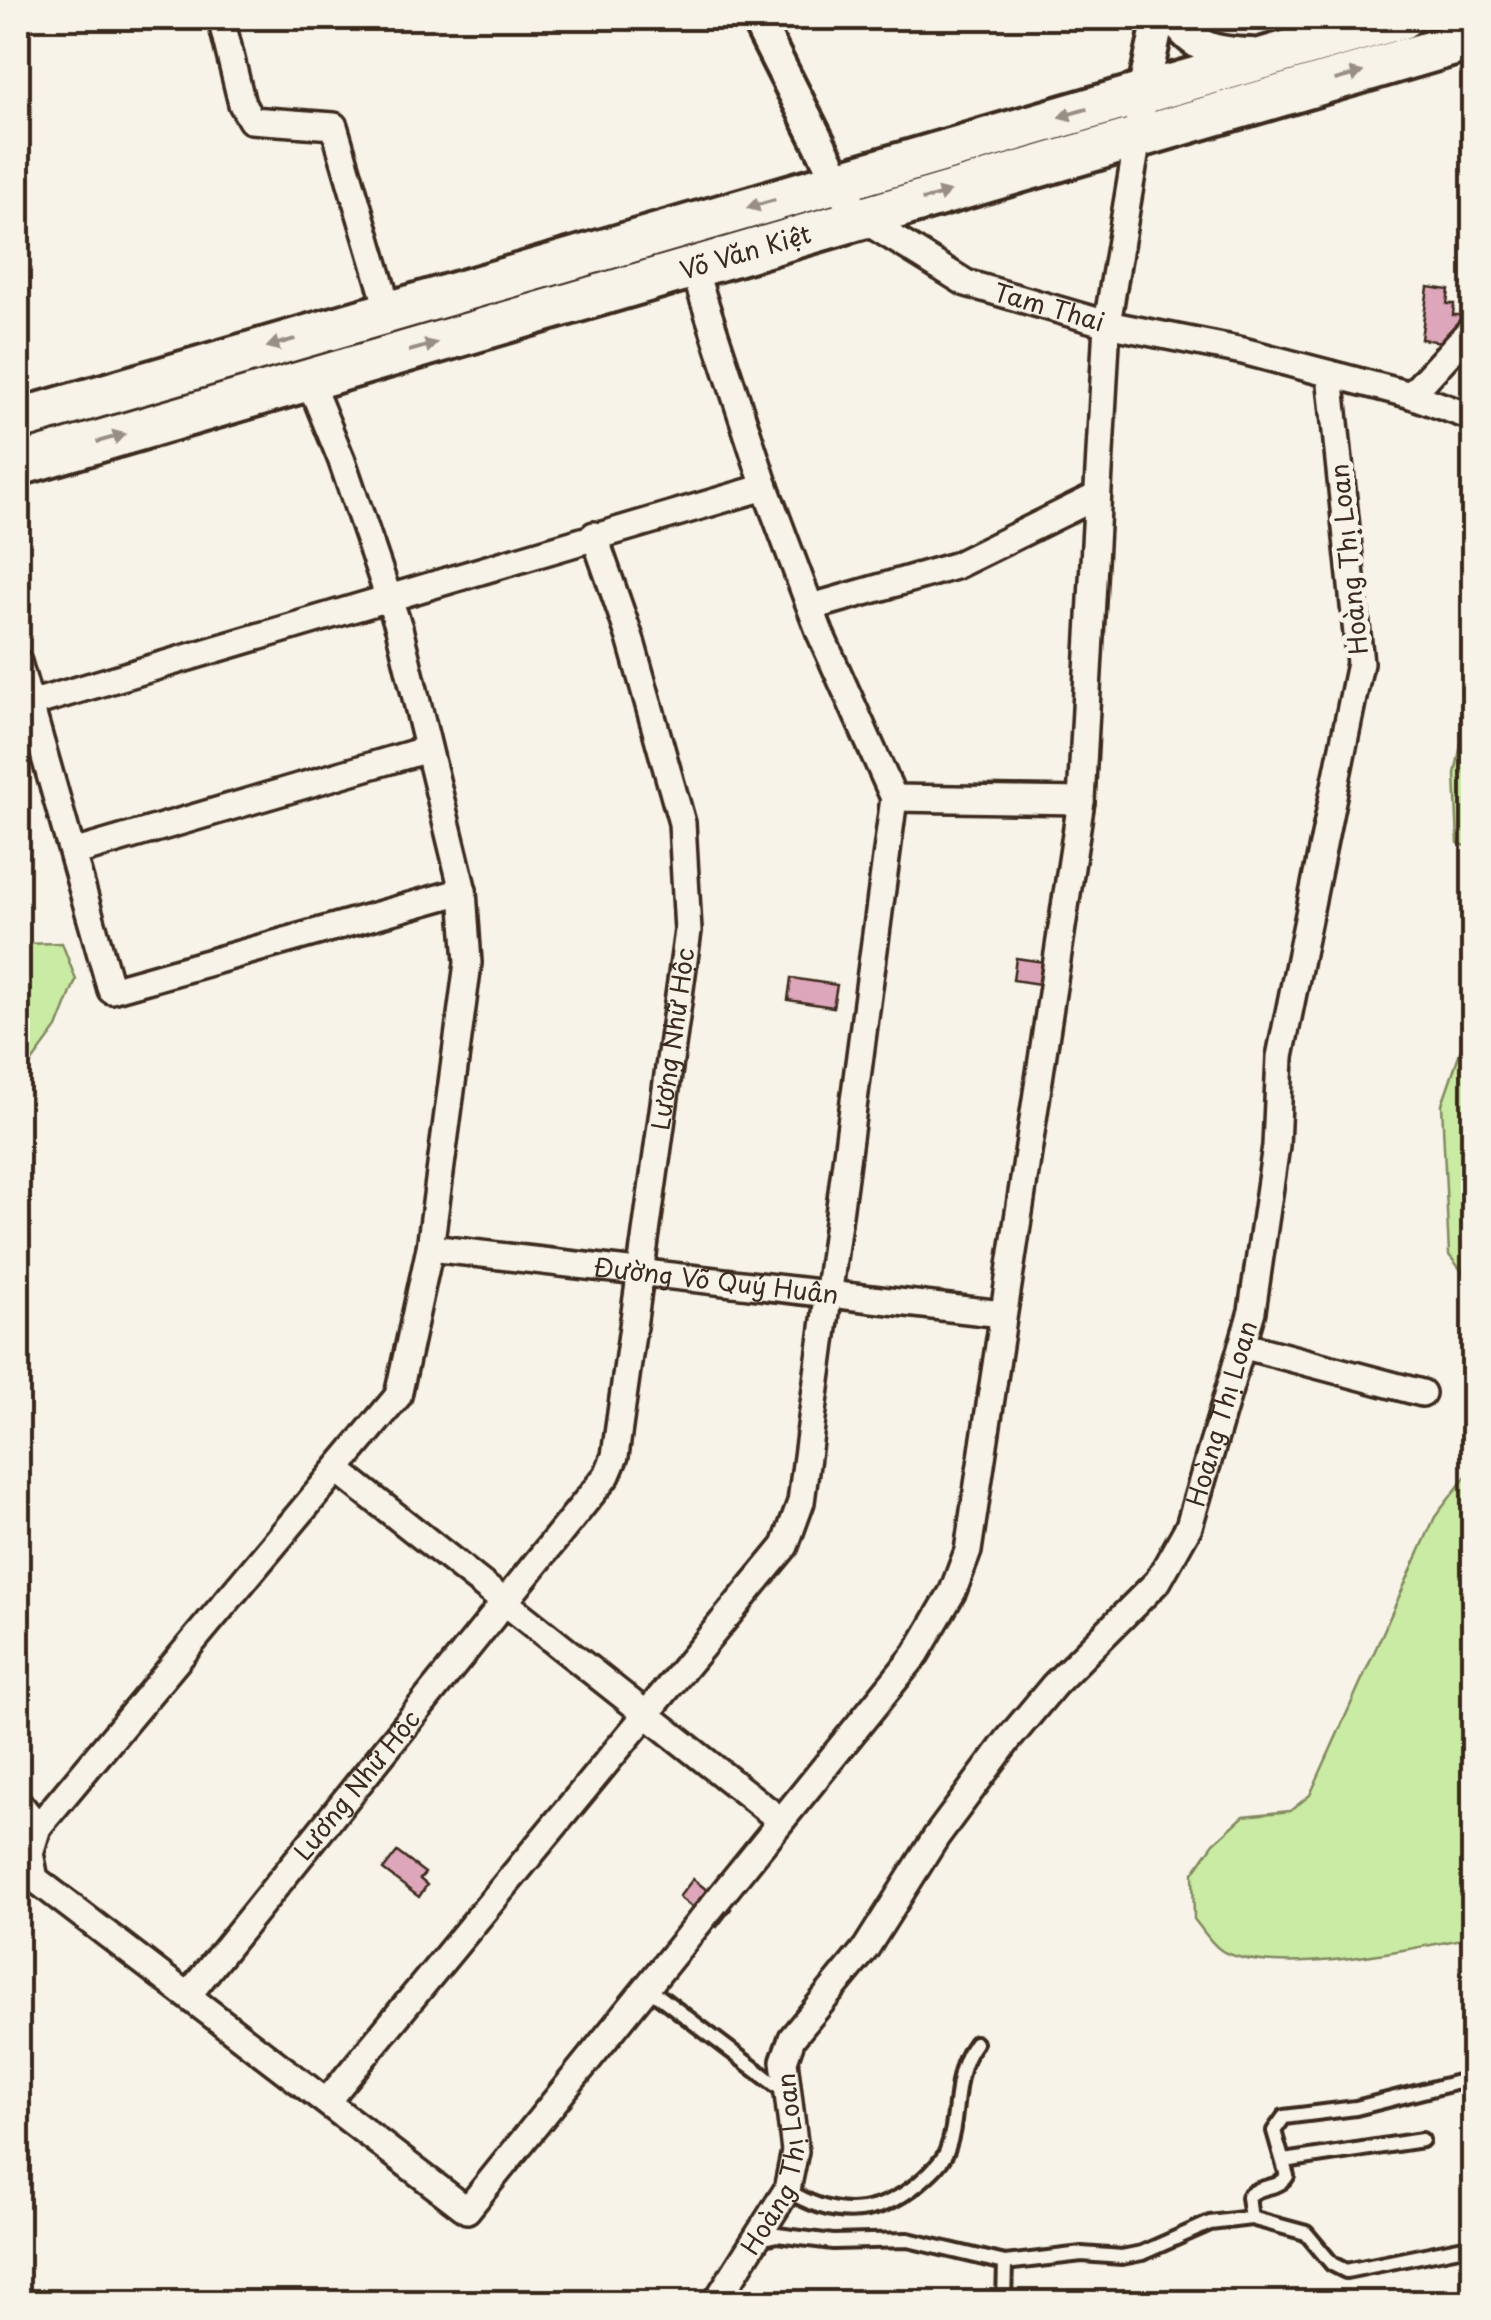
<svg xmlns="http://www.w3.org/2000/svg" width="1491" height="2320" viewBox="0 0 1491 2320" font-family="'Playpen Sans',sans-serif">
  <rect width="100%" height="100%" fill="#f7f3e8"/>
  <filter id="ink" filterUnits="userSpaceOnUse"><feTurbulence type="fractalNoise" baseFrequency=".01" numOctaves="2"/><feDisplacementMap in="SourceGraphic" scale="20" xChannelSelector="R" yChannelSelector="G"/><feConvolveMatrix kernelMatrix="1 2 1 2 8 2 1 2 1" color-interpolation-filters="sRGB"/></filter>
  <g filter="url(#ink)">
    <path fill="#caeba3" stroke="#828a60" stroke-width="2.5" d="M1473,684v165l-15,-6 -3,-69z
      M62,943l14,37 -19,48 -39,53v-137z
      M1473,1014v271l-24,-30 -7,-151z
      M1473,1467v470c-64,12 -187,40 -247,16 -12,-5 -24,-24 -32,-34l-1,-46 21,-30 30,-27 46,-5 20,-16 125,-278z"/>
    <path fill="#dea6ba" stroke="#3b2a1e" stroke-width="2.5" d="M1428,287l21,3 -2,14h7l-1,11h7l-4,29 -35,-5z
      M1016,958l42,6 1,23 -46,-7z
      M791,978l46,7 -4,22 -45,-7z
      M397,1852l28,21 -5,6 7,6 -8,12 -36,-27z
      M693,1879l38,30 -14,18 -38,-30z"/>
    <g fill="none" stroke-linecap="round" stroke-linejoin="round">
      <g stroke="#3b2a1e" stroke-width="20">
        <path id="service" d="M647,1987l138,105
          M1284,2161l138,-21
          M787,2190c47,30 90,28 133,-8 9,-8 20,-17 26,-29 15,-36 4,-76 29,-110
          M1251,2218l-3,-21c11,-13 31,-7 39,-21l-13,-45 10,-14 72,-9 118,-30
          M759,2239l18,-4 56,7 75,-2 97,23 -1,39
          M1005,2263l77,-9 40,3 20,-4 68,-30 41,-5 55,15 26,31 14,7 128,-26"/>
      </g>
      <g stroke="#3b2a1e" stroke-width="32">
        <g id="minor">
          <path d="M221,18l21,86 9,16 83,6 55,186"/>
          <path id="s1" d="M861,218l105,65 141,41 136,27 168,44 63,23"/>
          <path d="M309,380l33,81 57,167 64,263 5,72 -38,285 -32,148 -360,431 -8,26 5,26 432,331 449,-556 37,-63 15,-40 113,-750 26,-477 31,-186"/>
          <path d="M1411,395l63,-69"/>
          <path d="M812,607l143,-41 140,-69"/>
          <path d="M18,662l93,328 352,-99"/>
          <path d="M30,704l735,-217"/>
          <path d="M894,798l187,3"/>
          <path d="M73,853l355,-104"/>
          <path id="s2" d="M430,1248l572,66"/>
          <path d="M1245,1346l177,47"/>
          <path d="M339,1471l441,349"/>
          <path d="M18,1802l20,25"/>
          <path id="s3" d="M189,1994l418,-519 8,-19 73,-525 -6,-108 -52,-185 -36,-103"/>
          <path d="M327,2101l458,-555 16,-44 93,-704 -74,-165 -55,-146 -72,-220"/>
          <path id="s4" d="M716,2302l71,-112 8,-39 -11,-90 8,-23 74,-90 70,-111 72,-97 46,-55 104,-104 31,-55 63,-215 24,-165 4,-89 80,-394 -30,-289"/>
        </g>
      </g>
      <g stroke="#3b2a1e" stroke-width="38">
        <path id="tertiary" d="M756,18l92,182
          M1174,18c20,31 42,35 77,36
          M1139,112l20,-94"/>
      </g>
      <g stroke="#3b2a1e" stroke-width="48">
        <g id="primary">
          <path d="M18,420l1384,-402"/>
          <path id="s5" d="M18,465l1456,-426"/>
        </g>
      </g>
      <use href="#service" stroke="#f7f3e8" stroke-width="12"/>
      <use href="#minor" stroke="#f7f3e8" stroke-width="25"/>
      <use href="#tertiary" stroke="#f7f3e8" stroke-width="30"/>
      <use href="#primary" stroke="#f7f3e8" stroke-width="40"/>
    </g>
    <defs><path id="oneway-solid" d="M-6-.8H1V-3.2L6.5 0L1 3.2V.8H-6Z" transform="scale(2.5)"/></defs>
    <g fill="#998e83">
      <use href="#oneway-solid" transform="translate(1349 76) rotate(-16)"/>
      <use href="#oneway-solid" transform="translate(1073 113) rotate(164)"/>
      <use href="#oneway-solid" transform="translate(936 196) rotate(-16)"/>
      <use href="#oneway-solid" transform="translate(761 204) rotate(164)"/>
      <use href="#oneway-solid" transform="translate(281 343) rotate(164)"/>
      <use href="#oneway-solid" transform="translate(423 347) rotate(-16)"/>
      <use href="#oneway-solid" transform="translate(111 438) rotate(-16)"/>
    </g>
  </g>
  <g text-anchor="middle" stroke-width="10" stroke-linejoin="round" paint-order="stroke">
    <g font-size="25" fill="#3b2a1e" stroke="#f7f3e8">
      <text dy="9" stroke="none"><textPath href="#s5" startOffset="758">Võ Văn Kiệt</textPath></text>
      <text dy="9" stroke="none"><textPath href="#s1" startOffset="210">Tam Thai</textPath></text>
      <text transform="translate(1349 559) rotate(-96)" y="9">Hoàng Thị Loan</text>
      <text dy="9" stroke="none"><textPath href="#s3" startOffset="1108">Lương Nhữ Hộc</textPath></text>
      <text dy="9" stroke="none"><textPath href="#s2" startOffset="288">Đường Võ Quý Huân</textPath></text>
      <text dy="9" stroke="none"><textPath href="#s4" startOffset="1055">Hoàng Thị Loan</textPath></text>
      <text dy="9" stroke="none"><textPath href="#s3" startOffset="268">Lương Nhữ Hộc</textPath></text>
      <text dy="9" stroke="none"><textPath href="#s4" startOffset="155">Hoàng Thị Loan</textPath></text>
    </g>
  </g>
  <rect width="1491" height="2320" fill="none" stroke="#f7f3e8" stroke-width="60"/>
  <rect x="30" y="30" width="1431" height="2260" fill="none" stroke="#3b2a1e" stroke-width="4" filter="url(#ink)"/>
</svg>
